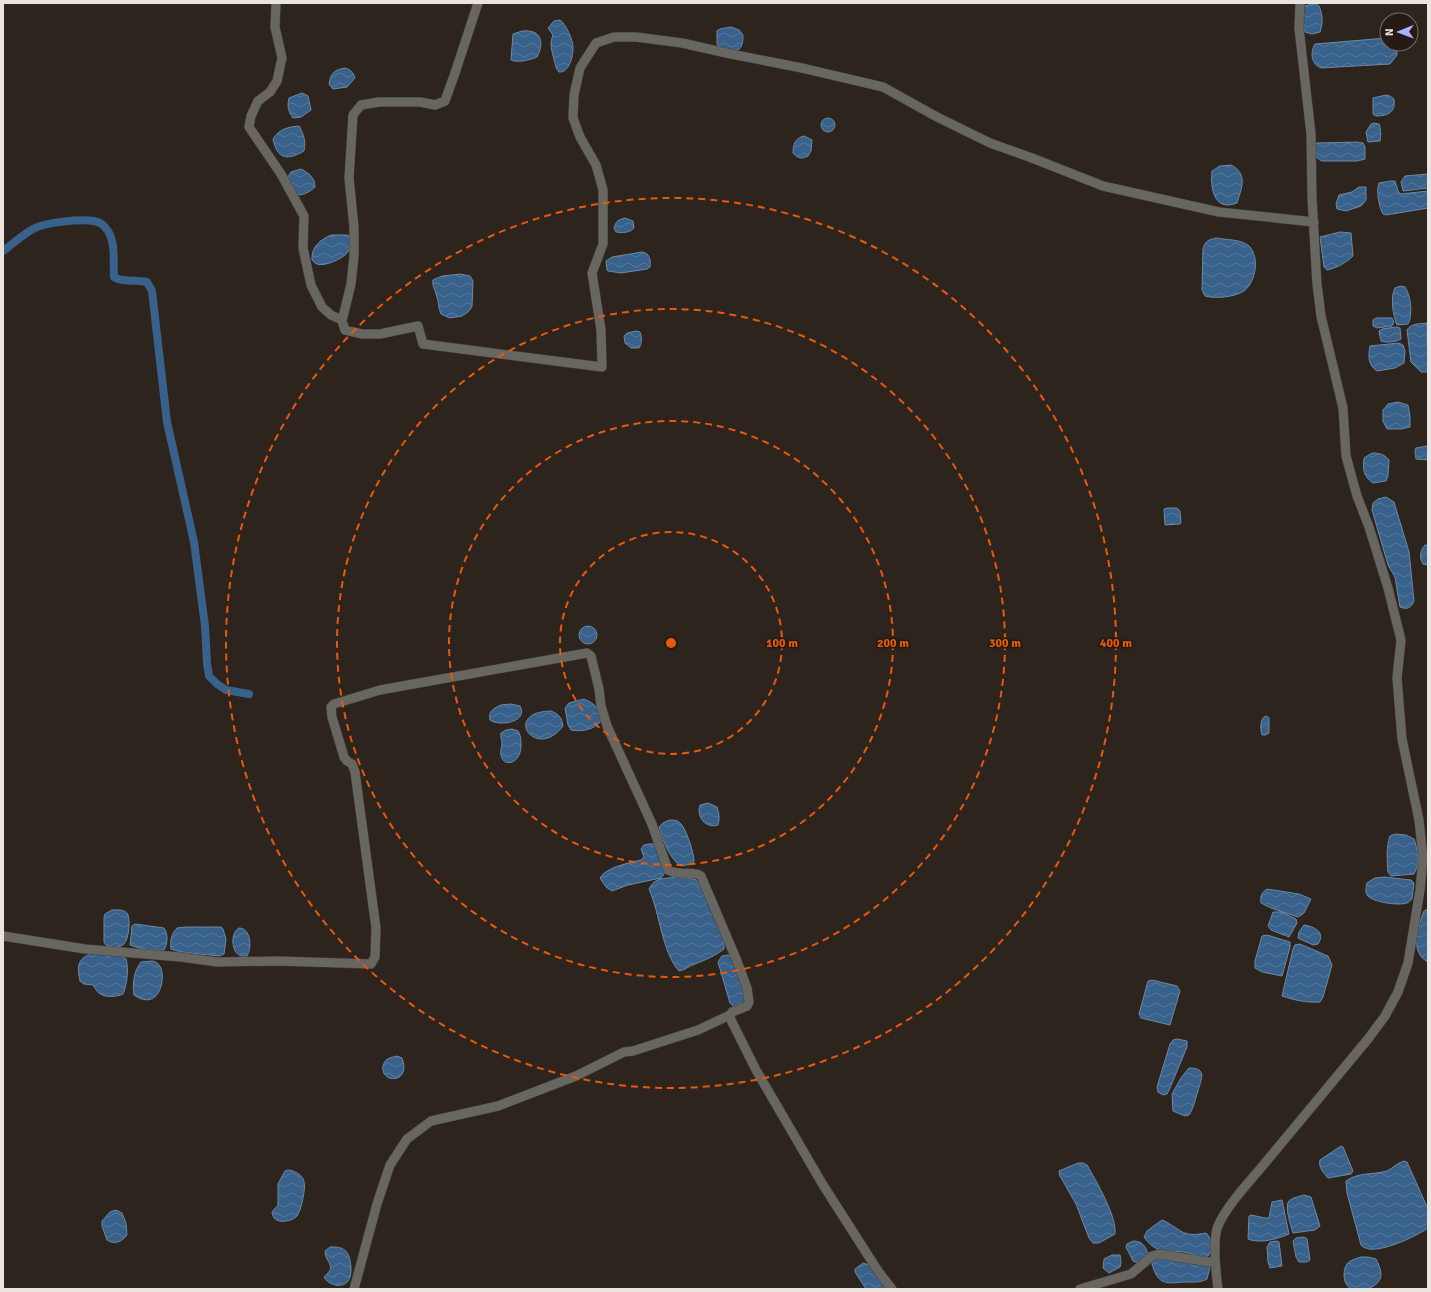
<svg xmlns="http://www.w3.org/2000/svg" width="1431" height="1292" viewBox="0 0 1431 1292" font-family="Signika,sans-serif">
  <defs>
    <pattern id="water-waves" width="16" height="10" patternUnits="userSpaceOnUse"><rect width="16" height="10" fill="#38628b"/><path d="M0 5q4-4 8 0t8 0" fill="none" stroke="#55789b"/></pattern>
  </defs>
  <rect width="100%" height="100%" fill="#2e241e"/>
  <path fill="url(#water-waves)" stroke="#6d89a4" d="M1311,4h5l3,2c4,9 4,17 1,26l-8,2 -7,-2 -3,-10v-14l3,-2z
    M560,20c6,4 13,20 13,28 0,9 -4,25 -14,24 -4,-4 -3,-7 -5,-12 -2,-10 -5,-15 -1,-25l-5,-7 6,-7z
    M731,27l8,3 4,5c0,21 -9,15 -24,12l-2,-3v-13l3,-2z
    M522,31c19,-2 23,11 15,26 -7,3 -19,6 -26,3l2,-26z
    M1387,38v6h9l1,11 -7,9 -69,4c-10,-4 -11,-16 -6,-24z
    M345,68c5,1 8,4 10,10l-8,9 -14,2 -4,-5c2,-11 5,-14 16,-16z
    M302,93l6,3 3,14 -10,7 -8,1c-5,-7 -6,-12 -4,-20z
    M1386,95l4,1 4,3c2,13 -6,17 -18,17l-3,-2v-16z
    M821 125a7 7 0 1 1 14 0a7 7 0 1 1-14 0Z
    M1374,123l5,1c2,4 2,13 1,17l-12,1 -2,-10 5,-8z
    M299,126c5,9 7,15 5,25 -17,10 -27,8 -31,-12 6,-10 15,-12 26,-13z
    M804,136l8,4 -1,11 -3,5c-6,3 -10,3 -15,-3 0,-8 2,-15 11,-17z
    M1357,142l6,1 2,4v12l-8,2h-35c-8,-3 -9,-11 -6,-18z
    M1231,165c17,9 11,22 6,38 -23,9 -27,-15 -25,-32l8,-5z
    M301,169c8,4 14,9 14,18 -7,6 -11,8 -20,8l-6,-10 -1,-8 3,-5z
    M1428,174v14l-25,3 -2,-9 4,-6z
    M1391,181h4l3,10 3,3 27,-3v17l-42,7 -3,-1c-4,-7 -7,-23 -4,-31z
    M1359,187h7v13l-5,6 -15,5 -9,-2 -1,-5 3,-9 13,-3z
    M625,218l8,3 1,7c-4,5 -12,5 -18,4l-2,-4c2,-7 4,-8 11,-10z
    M1340,232l11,1 2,23c-6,6 -16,12 -26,14l-3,-3 -4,-30z
    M331,235h17l2,3c0,5 0,12 -3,15 -5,6 -23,14 -30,11 -1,0 -4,-3 -5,-4 -1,-13 8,-20 19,-25z
    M1216,238c10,2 25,1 33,8 11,11 7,36 -5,45 -9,6 -28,8 -39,5l-3,-6 1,-41c2,-8 5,-9 13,-11z
    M642,252c8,1 9,9 8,15l-3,2 -26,4 -13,-2 -1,-1 -1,-9 6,-4z
    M460,274l10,2 3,5 -1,26 -4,5 -6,4 -12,2 -9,-4c-3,-6 -2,-13 -5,-20 -1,-5 -4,-8 -3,-14l9,-4z
    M1401,286l4,1c6,9 8,28 3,37l-11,1c-4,-10 -7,-28 -2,-37z
    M1376,318h16l2,4 -2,4 -15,2 -4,-2v-6z
    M1427,323l1,49h-7l-10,-10 -4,-32c4,-7 13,-6 20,-7z
    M1396,327l4,1 1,11c-5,3 -15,4 -20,2l-2,-10 3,-2z
    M636,331l4,1c2,4 2,12 -1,16h-8l-6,-5 -1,-7 3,-3z
    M1399,343l4,2 2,6 -1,12 -9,5 -18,3c-9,-6 -9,-15 -7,-25z
    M1398,402l10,3 2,11v11l-9,2h-14l-4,-8v-11l5,-6z
    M1427,446l1,1v13l-12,-1 -1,-8 1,-3z
    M1372,453c7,0 12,1 17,7l-1,16 -2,5 -13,2c-10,-7 -10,-13 -9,-25z
    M1386,497l8,5 15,50 5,49c-3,7 -7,9 -14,6l-5,-30 -7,-12 -16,-55 1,-7 5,-4z
    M1167,508h10l3,3 1,12 -1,1 -15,1 -1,-16z
    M1425,545h3v20l-5,-1c-4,-7 -3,-13 2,-19z
    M579 635a9 9 0 1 1 18 0a9 9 0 1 1-18 0Z
    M584,699c12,5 15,10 17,22 -7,9 -20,11 -30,9l-3,-5 -3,-17 4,-5z
    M501,705l10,-1 9,2c9,16 -21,21 -30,14 -2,-9 4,-12 11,-15z
    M551,711c8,3 11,7 12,15 -27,36 -62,-14 -12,-15z
    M1266,716l3,2v15l-4,2h-3c-2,-6 -2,-17 4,-19z
    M512,729l6,2c3,5 3,9 3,15 0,18 -18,22 -20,9 -1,-4 1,-8 1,-12 0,-4 -2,-6 -1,-10l5,-3z
    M708,803l9,4c2,7 3,11 1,18 -12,4 -22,-8 -18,-20z
    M669,820c5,0 9,0 12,4 5,5 13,29 13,37l-2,3 -11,2c-11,-7 -16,-22 -21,-34l-1,-5 4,-4z
    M1395,834l11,1 8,4c4,11 6,25 0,35l-23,2 -3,-4c-1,-12 -2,-25 2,-36z
    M649,844h5l4,5 7,24 -4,5 -33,7 -16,6 -6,-4 -6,-9c6,-11 29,-15 41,-18l3,-3 -3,-8 3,-4z
    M676,877l19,2c11,12 30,54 29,70 -9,7 -19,11 -29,15 -6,2 -10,6 -16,7 -17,-19 -19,-57 -30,-82 6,-12 15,-10 27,-12z
    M1384,877l27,3 3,3 -2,16c-2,2 -3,3 -5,4 -8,3 -36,-1 -40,-8 -2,-4 -1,-8 0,-12l8,-5z
    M1267,889l32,5 12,5 -7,14 -6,4 -27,-9 -10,-5c-1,-6 0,-10 6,-14z
    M1428,909v53c-19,-10 -10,-35 -4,-51z
    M112,910c5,0 11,-1 15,3 4,5 2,26 -3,31 -4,4 -13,3 -18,1l-2,-3v-25l1,-3z
    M1273,912h8l15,7 1,4 -8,14 -18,-7 -3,-4z
    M135,924l29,4c4,5 4,16 0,22 -10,1 -24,-1 -34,-5l2,-19z
    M1304,925c11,2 22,7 14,19l-5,1 -15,-7 1,-6z
    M186,927h35l2,2 3,10 -2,15 -5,2 -38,-4 -10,-3c-1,-9 0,-14 6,-21z
    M239,928c12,0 13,20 8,28 -16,4 -18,-23 -8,-28z
    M1267,935l23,7v5l-8,29 -20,-4 -7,-4v-7l7,-25z
    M1300,944l28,12 4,9 -9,32 -3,5c-13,1 -26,-2 -38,-6l11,-47 2,-4z
    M95,952l27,4 4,3c3,10 1,26 -3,35 -7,3 -18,4 -24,-1 -3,-2 -4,-5 -6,-8l-9,-1 -4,-3c-4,-18 -1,-23 15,-29z
    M728,955l3,2 13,29 1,16 -11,5 -4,-4 -12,-41 4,-6z
    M153,961c1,1 4,1 5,3 10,8 3,50 -24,31 -2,-11 0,-24 7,-33z
    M1152,980l25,6 3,5 -10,34 -29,-7 -2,-4 9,-33z
    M1177,1039l10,2v6l-17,41 -3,6 -4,1 -5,-3 -1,-5 13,-43 3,-4z
    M397,1056l5,2c10,26 -22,26 -19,8 1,-3 2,-6 5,-7 3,-2 6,-2 9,-3z
    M1189,1068c19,0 12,11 9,23 -3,8 -4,17 -9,24l-4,1 -12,-5 -1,-17 9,-16z
    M1341,1146l2,1 10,24 -2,3 -23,4c-4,-5 -10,-10 -8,-18z
    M1404,1161l3,1 21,47v19c-11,8 -49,26 -62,20 -2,0 -4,-2 -5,-3l-14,-52 -1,-12c12,-9 27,-6 41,-10 6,-3 10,-8 17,-10z
    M1078,1163h5l4,2c9,16 30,51 28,69l-16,9h-6l-4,-5 -13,-34 -16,-28 -1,-5z
    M289,1170c17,4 17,13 14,28 -1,6 -3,13 -6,18 -4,5 -18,8 -23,2 -1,-2 -2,-4 -2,-6l6,-7v-21l7,-13z
    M1304,1195l7,2 9,29 -5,4 -22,3c-2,-6 -9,-28 -4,-32 3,-3 11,-5 15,-6z
    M1282,1200l7,34c-12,5 -29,10 -41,5l1,-23 2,-1 14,3h4l3,-16z
    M116,1210l6,3 4,10 1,12c-5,7 -13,10 -20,5l-5,-14v-5l8,-9z
    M1162,1220c6,2 9,5 14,8 10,8 19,7 30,5 6,5 7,17 2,23l-3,1c-7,-1 -15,-4 -22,-5 -18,-2 -27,2 -39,-15l3,-6z
    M1304,1237l3,2 3,21 -3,2h-8l-3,-5 -3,-16 3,-3z
    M1133,1241c9,0 13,5 15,14l-10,8 -5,-2 -7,-14 1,-3z
    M1276,1241l3,1 3,24 -12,2 -2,-6 -1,-15 3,-5z
    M330,1247c16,-1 20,6 21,21 0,4 0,9 -3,13 -6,8 -20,4 -24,-4 14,-12 1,-14 1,-26z
    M1112,1255h8l1,8 -1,4 -11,6 -6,-5 1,-9z
    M1361,1257h7l8,2c2,4 5,10 5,15 0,13 -18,18 -29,15 -9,-3 -10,-18 -5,-25 3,-4 8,-5 14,-7z
    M1152,1258l55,7 3,2 -3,12c-7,4 -15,3 -22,3 -15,1 -25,4 -31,-12 -2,-5 -3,-8 -2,-12z
    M863,1263l9,3 16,23h-22l-11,-17v-3z"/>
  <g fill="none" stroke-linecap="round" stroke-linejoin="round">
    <path stroke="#38628b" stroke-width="8" d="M3,251c10,-7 19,-16 30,-22 12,-7 47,-10 61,-8 6,1 11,5 14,10 8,13 5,32 6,46 6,5 24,3 33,5l5,9 15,131 27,120 11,84 2,37 2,13 8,8 9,6 23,4"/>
    <g stroke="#483f39" stroke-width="10">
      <path id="minor" d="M276,3l-1,24 7,31 -5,23 -7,11 -12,9 -7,15 -2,11 32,47 23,42 -1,32 8,37 11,22 9,8 11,5
        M478,3l-22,67 -11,31 -10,4 -15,-3h-41l-18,3 -8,10 -4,63 5,49v29l-3,28 -9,37 3,9 17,4h18l38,-8 5,18 179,23 -1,-37 -9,-57 11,-29v-54l-7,-25 -16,-28 -7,-19 1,-23 6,-27 16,-25 18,-6h22l46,6 49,11 71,14 81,19 54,30 53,26 42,15 71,28 116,26 95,10
        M3,936l82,13 96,8 36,5 61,-1 93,3 4,-7 1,-29 -21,-156 -3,-8 -5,-3 -3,-4 -12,-40 -1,-10 3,-3 46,-14 207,-37 4,3 8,33 2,17 6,20 45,98 16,46c12,7 25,0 33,6l36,85 10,27 2,14 -2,4 -15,6 -2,3 1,5 25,50 67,115 55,86 14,18
        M354,1289l23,-85 13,-39 17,-26 24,-18 67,-15 78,-30 48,-24 9,-1 65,-21 32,-15
        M1080,1289l51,-15 21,-18 7,-2 56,9
        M1218,1289c-2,-16 -6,-49 0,-63 8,-20 34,-47 47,-63 35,-42 69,-83 103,-124l17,-23 13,-24 10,-29 12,-73 3,-32 -4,-38 -17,-81 -5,-61 4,-38 -13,-52 -19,-61 -12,-31 -11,-40 -3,-48 -22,-92 -4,-32 -5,-86 -1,-64 -12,-106 1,-25"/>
    </g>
    <use href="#minor" stroke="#686661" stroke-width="9"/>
  </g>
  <g fill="none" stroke="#e8590c" stroke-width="2" stroke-dasharray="7 5">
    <circle cx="671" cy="643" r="111"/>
    <circle cx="671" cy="643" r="222"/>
    <circle cx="671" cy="643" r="334"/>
    <circle cx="671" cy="643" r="445"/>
  </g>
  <circle cx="671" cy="643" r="6" fill="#e8590c" stroke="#251b14" stroke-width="2"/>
  <g font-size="12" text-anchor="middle" font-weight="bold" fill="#e8590c" stroke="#251b14" stroke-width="3.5" stroke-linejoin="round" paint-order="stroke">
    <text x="782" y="647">100 m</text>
    <text x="893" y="647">200 m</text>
    <text x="1005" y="647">300 m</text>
    <text x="1116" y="647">400 m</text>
  </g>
  <rect width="1431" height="1292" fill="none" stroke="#eae3de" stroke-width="8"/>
  <g transform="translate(1399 32) rotate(269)"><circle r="19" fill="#251b14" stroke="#746b65"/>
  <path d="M0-3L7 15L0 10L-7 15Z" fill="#a7b1fc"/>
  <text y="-6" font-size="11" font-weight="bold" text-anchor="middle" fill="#eae3de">N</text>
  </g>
</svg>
